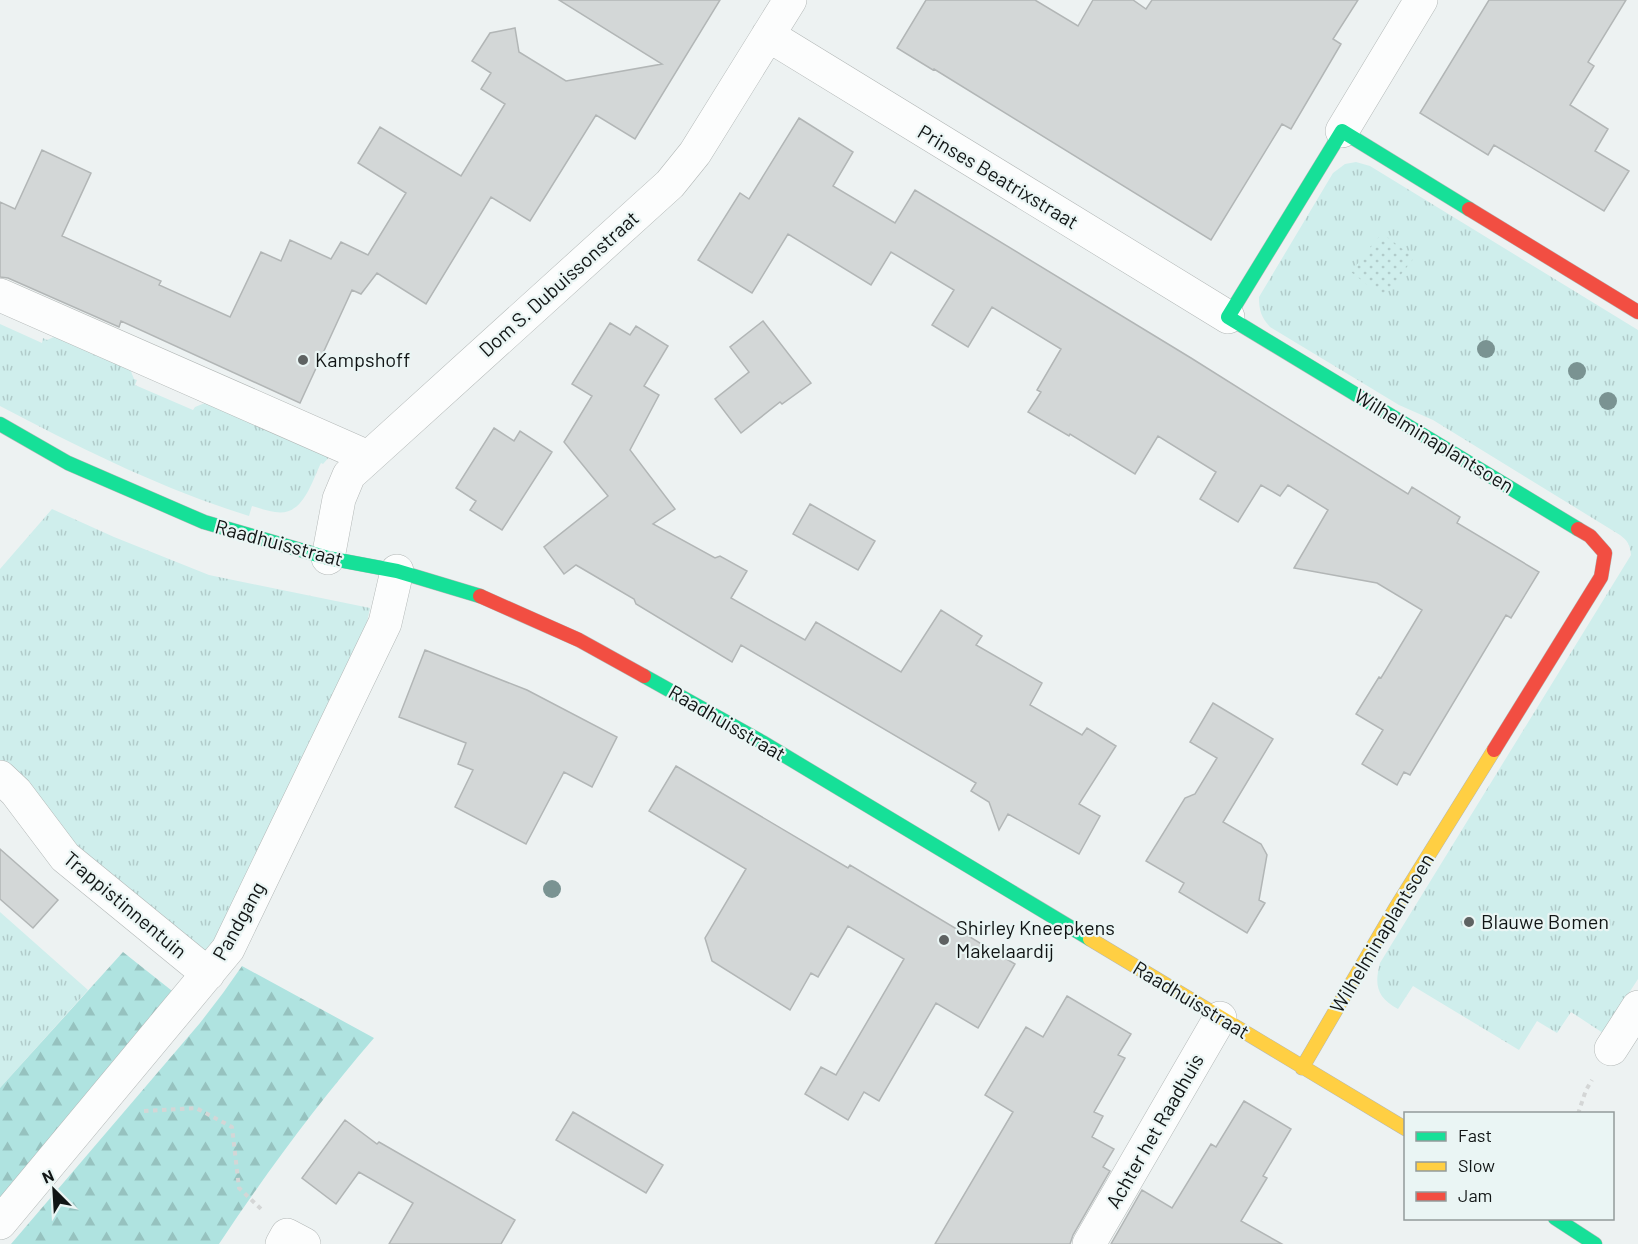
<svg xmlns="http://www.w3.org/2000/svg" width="1638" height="1244" viewBox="0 0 1638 1244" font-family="Barlow,sans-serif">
  <defs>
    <pattern id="grass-tufts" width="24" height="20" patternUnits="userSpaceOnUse" patternTransform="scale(1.5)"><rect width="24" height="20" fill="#cfeeec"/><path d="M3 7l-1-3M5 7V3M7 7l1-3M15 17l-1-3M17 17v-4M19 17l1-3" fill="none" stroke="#b1cbca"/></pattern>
    <pattern id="forest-firs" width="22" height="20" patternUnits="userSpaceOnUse" patternTransform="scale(1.5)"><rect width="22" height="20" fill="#afe3e0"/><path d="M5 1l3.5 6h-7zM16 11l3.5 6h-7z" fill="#96c2bf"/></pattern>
    <pattern id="park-dots" width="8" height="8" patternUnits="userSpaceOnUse" patternTransform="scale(1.5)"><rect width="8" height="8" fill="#cfeeec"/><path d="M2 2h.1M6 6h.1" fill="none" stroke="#b1cbca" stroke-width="1.8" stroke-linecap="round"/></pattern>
  </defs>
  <rect width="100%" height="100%" fill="#edf2f2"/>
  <path fill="url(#grass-tufts)" d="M1356,162l14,4 268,164v649l-35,54 -32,-21 -14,21 -20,-12 -18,29 -106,-64 -15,23c-21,-11 -24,-24 -18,-46l251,-408c-1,-10 -3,-14 -11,-20l-187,-115 -34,-15 -129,-78c-9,-10 -11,-17 -11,-30l74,-124 12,-9z
    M0,324l42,19 1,-5 4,2 14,-6 67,30 6,15 3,1 -2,5 58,25 2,-3 15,-6 120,55 -7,8 -2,-1c-10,20 -18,54 -46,49 -8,-1 -16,-4 -23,-6l-3,10c-87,-27 -169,-68 -249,-110z
    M52,509l62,28 95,38 161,33 -3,14 -148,316 -13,17 -131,-105 -56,-71 -19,-18v-192z
    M0,912l88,78 -88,98z"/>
  <path fill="url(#forest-firs)" d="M123,952l53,42 -176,206v-112z
    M242,966l132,72c-56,65 -108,135 -155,206h-208l189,-221 23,-30z"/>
  <path fill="url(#park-dots)" d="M1382,233l32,25 -31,39 -32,-25z"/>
  <path fill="#d3d7d7" stroke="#b2b6b6" stroke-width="1.5" d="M559,0h161l-85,139 -39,-24 -66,106 -39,-24 -65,107 -49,-31 -16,21 -9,-4 -52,113 -179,-82 -2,6 -111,-49 -8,-1v-75l15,7 27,-59 49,23 -29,63 99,45 -2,4 71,32 31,-65 20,9 9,-21 41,19 10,-17 27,13 38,-62 -48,-30 22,-36 81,49 44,-72 -24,-15 10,-16 -19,-12 18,-28 25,-5 4,24 47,29 96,-17z
    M926,0h109l43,26 15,-26h40l13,9 6,-9h206l-25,39 8,5 -50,85 -9,-5 -71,116 -277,-171 -1,1 -36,-22z
    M1489,0h137l-38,62 6,4 -24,39 38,24 -13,22 34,20 -25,40 -110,-66 -6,10 -68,-42z
    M799,118l54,34 -20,34 62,37 20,-33 276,168 217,136 4,-7 48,30 -3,6 82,49 -28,46 -5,-3 -96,160 -6,-3 -7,13 -35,-21 21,-34 -27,-16 23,-37 2,1 41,-68 -45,-27 -83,-15 34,-58 -40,-25 -8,11 -19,-11 -23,37 -38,-23 16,-27 -58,-36 -23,38 -65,-40 -1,2 -41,-24 13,-20 -4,-2 24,-41 -69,-42 -24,40 -36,-22 22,-35 -63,-38 -20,33 -83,-51 -36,59 -54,-33 42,-67 9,6z
    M763,321l48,62 -29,21 -2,-2 -39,31 -26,-34 34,-27 -19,-25z
    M610,323l20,12 6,-9 32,20 -24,40 15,9 -29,55 45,59 -22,15 62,34 5,-2 27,15 -16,27 74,42 11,-18 85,50 40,-62 41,26 -6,9 66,38 -12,22 52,30 5,-7 29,18 -37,58 21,12 -21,38 -71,-40 -9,16 -10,-28 -18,-11 5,-8 -235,-138 -9,17 -96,-58 -2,-5 -58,-34 -12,9 -20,-27 64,-51 -44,-54 28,-46 -20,-12z
    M494,428l20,13 6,-10 32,21 -50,78 -32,-20 6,-9 -20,-13z
    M810,504l65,37 -17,29 -65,-36z
    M425,650l102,40 90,47 -25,50 -28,-15 -38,72 -71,-37 18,-37 -15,-6 8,-21 -67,-26z
    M1213,703l60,36 -50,83 38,22 6,11 -8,45 6,3 -18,30 -68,-41 5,-9 -38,-22 39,-63 10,-4 22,-36 -27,-16z
    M676,766l172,102 2,-3 165,99 -37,64 -42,-25 -57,98 -15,-9 -16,28 -43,-26 16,-27 15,8 68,-116 -56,-33 -30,51 -7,-4 -21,37 -78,-49 -7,-23 41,-69 -97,-58z
    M0,849l58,51 -25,28 -33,-29z
    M1067,996l64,38 -13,21 7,3 -31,54 9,4 -11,21 22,12 -11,18 7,4 -37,64 -3,9h-135l78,-132 -28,-17 41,-68 17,10z
    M1244,1101l47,28 -28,47 4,2 -26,43 41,23h-171l31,-54 30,18 39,-64 5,3z
    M573,1112l90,53 -17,28 -90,-53z
    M345,1120l32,24 2,-2 136,78 -14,24h-112l24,-41 -54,-31 -23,32 -34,-26z"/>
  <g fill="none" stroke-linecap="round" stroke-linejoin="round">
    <g stroke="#b3b8b7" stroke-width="34">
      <path id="street" d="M768,35l460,282
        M1342,131l79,-131
        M0,295l368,162
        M328,558l11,-59 10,-24 321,-291 25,-31 95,-153
        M0,777l16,15 49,65 143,117
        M1611,1049l27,-42
        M0,1223l228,-274 157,-326 12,-52
        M282,1244l5,-9 17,9
        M1089,1244l131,-226"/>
    </g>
    <g stroke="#b3b8b7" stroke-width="15">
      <path id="fast" d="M1469,209l-127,-78 -114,186 350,212
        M0,424l68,39 136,59 124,36 69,13 83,25
        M644,676l118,66 328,197
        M1555,1218l40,26"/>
    </g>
    <g stroke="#b3b8b7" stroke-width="15">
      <path id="slow" d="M1090,939l316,190
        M1302,1068l93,-159 99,-159"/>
    </g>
    <g stroke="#b3b8b7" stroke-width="15">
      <path id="jam" d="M1469,209l169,103
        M480,596l99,44 65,36
        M1494,750l107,-173 4,-24 -15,-17 -12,-7"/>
    </g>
    <path stroke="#d4d6d6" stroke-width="4" stroke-dasharray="4.5 4.5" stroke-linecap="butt" d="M144,1111l52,-3 36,19 7,61 22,21
      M1578,1114l8,-24 6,-10"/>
    <use href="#street" stroke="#fcfdfd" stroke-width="33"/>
    <use href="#fast" stroke="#16e098" stroke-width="14"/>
    <use href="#slow" stroke="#ffcf43" stroke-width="14"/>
    <use href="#jam" stroke="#f24e42" stroke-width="14"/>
  </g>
  <g fill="#7a9392">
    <circle cx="1486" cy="349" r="9"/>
    <circle cx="1577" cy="371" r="9"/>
    <circle cx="1608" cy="401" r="9"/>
    <circle cx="552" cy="889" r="9"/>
  </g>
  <g fill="#5e6262" stroke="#eaf5f4" stroke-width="2">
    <circle cx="303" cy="360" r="6"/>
    <circle cx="1469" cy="922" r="6"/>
    <circle cx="944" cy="940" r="6"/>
  </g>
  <g text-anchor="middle" stroke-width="4.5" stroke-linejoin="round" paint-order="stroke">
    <g font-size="20" fill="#111515" stroke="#eaf5f4">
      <text transform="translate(998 177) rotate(31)" y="7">Prinses Beatrixstraat</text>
      <text transform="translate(559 284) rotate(-42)" y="7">Dom S. Dubuissonstraat</text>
      <text transform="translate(1434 441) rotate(31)" y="7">Wilhelminaplantsoen</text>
      <text transform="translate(279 543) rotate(15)" y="7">Raadhuisstraat</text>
      <text transform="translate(727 723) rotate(30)" y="7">Raadhuisstraat</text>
      <text transform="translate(125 905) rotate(40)" y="7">Trappistinnentuin</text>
      <text transform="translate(239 921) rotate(-61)" y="7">Pandgang</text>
      <text transform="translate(1382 933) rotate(-59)" y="7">Wilhelminaplantsoen</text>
      <text transform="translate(1191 1000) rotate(31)" y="7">Raadhuisstraat</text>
      <text transform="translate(1155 1131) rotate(-60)" y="7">Achter het Raadhuis</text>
    </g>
    <g font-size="20" fill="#111515" stroke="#eaf5f4" text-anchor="start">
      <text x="315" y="367">Kampshoff</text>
      <text x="1481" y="929">Blauwe Bomen</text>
      <text x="956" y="935">Shirley Kneepkens<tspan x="956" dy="23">Makelaardij</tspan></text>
    </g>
  </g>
  <rect x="1404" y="1112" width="210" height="108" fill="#eaf5f4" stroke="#939b9b" stroke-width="1.5"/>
  <rect x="1416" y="1132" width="30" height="9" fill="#16e098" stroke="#939b9b" stroke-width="1.5"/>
  <text x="1458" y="1142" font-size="18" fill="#111515">Fast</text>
  <rect x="1416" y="1162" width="30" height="9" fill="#ffcf43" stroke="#939b9b" stroke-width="1.5"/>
  <text x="1458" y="1172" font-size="18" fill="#111515">Slow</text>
  <rect x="1416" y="1192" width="30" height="9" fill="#f24e42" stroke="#939b9b" stroke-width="1.5"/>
  <text x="1458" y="1202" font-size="18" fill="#111515">Jam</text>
  <g transform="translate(54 1190) rotate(336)" stroke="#eaf5f4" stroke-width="4.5" paint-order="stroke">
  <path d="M0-4.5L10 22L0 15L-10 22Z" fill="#111515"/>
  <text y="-9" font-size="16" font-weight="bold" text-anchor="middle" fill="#111515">N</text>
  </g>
</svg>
